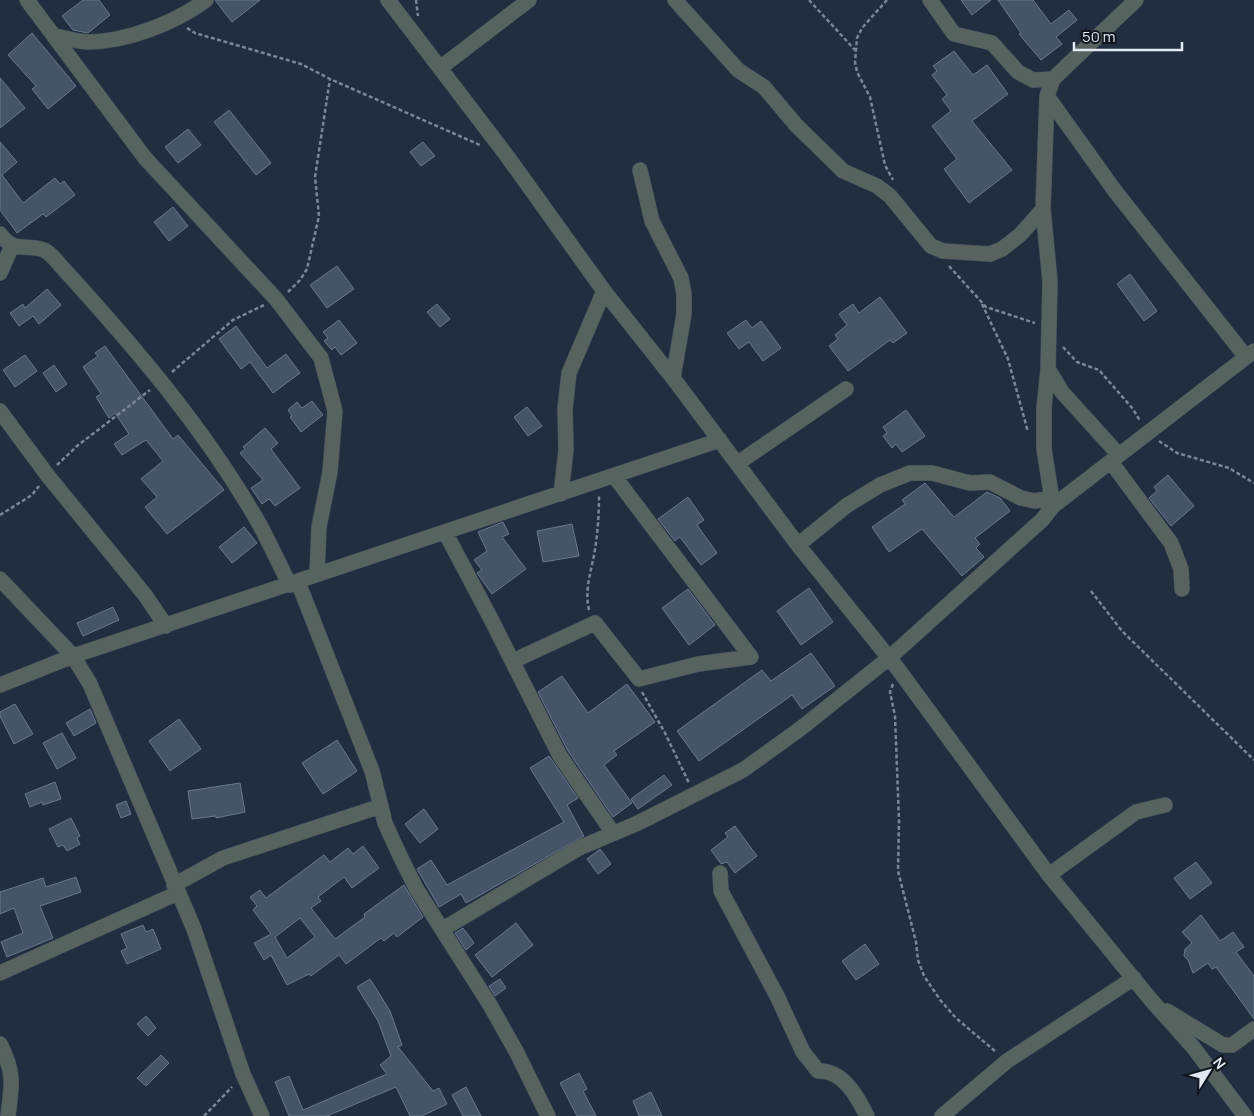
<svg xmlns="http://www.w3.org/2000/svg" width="1254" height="1116" viewBox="0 0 1254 1116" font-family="Manrope,sans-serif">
  <rect width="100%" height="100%" fill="#202e3f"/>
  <path fill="#455567" stroke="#68798c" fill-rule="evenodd" d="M83,0h16l11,15 -22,18 -15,-3 -11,-14z
    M215,0h45l-28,22z
    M961,0h30l-19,15z
    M998,0h35l18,24 18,-14 8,10 -21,17 6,7 -21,16 -22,-26 2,-1z
    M32,33l44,53 -28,23 -16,-20 4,-3 -28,-31z
    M954,51l19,24 14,-10 21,29 -36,27 40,49 -43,33 -25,-34 13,-10 -25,-33 19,-15 -9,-12 5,-4 -15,-20 5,-4 -4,-5z
    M0,78l25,30 -25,20z
    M229,110l42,53 -15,12 -42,-53z
    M188,129l13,16 -23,18 -13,-16z
    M0,142l17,20 -15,13 21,28 32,-25 5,6 4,-3 11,14 -29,22 -3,-3 -26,19 -17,-23z
    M423,142l12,14 -14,10 -11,-14z
    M173,207l15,19 -19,15 -15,-19z
    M337,266l17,23 -27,19 -17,-23z
    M1130,274l27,37 -13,10 -27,-37z
    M47,289l14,16 -22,19 -6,-8 -14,10 -9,-13 13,-9 2,4z
    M880,297l27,36 -14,10 -3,-3 -42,31 -19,-25 9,-7 -3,-4 12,-10 -8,-11 14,-10 6,9z
    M437,304l13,15 -10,8 -13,-15z
    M339,320l18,23 -16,12 -6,-8 -3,3 -8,-9 4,-3 -5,-6z
    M746,320l6,8 9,-7 20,27 -18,13 -14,-19 -10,7 -12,-16z
    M236,326l31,42 19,-14 14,19 -27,20 -23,-31 -9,7 -22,-30z
    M105,346l68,93 5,-4 46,55 -57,44 -22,-27 12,-10 -16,-18 22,-18 -17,-21 -24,15 -8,-11 15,-10 -14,-21 -6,5 -13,-21 5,-3 -18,-27 15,-11 -3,-3z
    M25,355l12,16 -22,16 -12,-17z
    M54,365l13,19 -11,8 -13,-19z
    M312,401l11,14 -22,17 -11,-15 2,-1 -4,-6 9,-8 5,6z
    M527,407l15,19 -14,10 -14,-19z
    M906,410l19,26 -23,16 -6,-8 -4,4 -9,-12 4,-3 -4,-6z
    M265,428l13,15 -7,6 29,39 -25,18 -6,-7 -7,5 -11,-16 12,-8 -23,-27 5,-4 -2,-2z
    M1168,475l26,31 -23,20 -22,-28 8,-7 -3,-4z
    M925,483l29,34 33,-25 13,6 10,13 -35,27 5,6 -4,4 8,9 -22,19 -40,-47 -33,23 -17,-25 33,-23 -3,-4z
    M688,497l16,23 -7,5 20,28 -16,12 -21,-28 -5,4 -17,-22z
    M503,522l6,12 -7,3 24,32 -34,25 -15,-21 5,-3 -8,-10 13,-9 -9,-19z
    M572,524l7,32 -36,6 -6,-31z
    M244,527l13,16 -25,20 -13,-16z
    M809,588l24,34 -32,23 -24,-34z
    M688,589l27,36 -26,20 -27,-37z
    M113,607l6,13 -36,16 -6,-13z
    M811,653l24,33 -33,23 -10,-14 -93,66 -22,-30 85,-61 9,11z
    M562,676l26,37 39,-29 28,38 -41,29 3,4 -13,10 28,38 -19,14 -45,-66 -30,-59z
    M15,704l18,30 -19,10 -14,-28v-4z
    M90,709l6,14 -22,13 -8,-13z
    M179,719l22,30 -31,22 -21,-30z
    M62,733l14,25 -19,11 -14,-26z
    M337,740l20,31 -34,23 -21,-31z
    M549,756l29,42 -11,7 17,31 -118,67 -5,-9 -22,13 -22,-38 14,-9 16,25 117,-63 -34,-54z
    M664,775l8,10 -34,24 -7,-10z
    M55,782l6,17 -18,6 -1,-3 -12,5 -5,-13z
    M240,783l5,29 -29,6v-2l-24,3 -4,-28z
    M126,801l5,13 -10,4 -5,-13z
    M424,809l14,20 -18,14 -15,-19z
    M71,818l9,18 -3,2 3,6 -13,7 -4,-6 -5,2 -9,-18z
    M735,826l22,30 -22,17 -8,-11 -6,2 -10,-14 17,-13 -3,-4z
    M363,846l16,22 -27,20 -8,-11 -26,20 3,4 -10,7 24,31 30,-22 -1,-3 40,-29 19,32 -26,20 -3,-4 -10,8 -3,-3 -35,26 -7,-9 -28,21 -2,-2 -22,11 -16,-30 -7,5 -10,-17 17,-9 -18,-24 4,-4 -7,-9 10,-7 6,8 58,-43 6,7 18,-14 5,6zM300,918l15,19 -28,21 -12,-21z
    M600,849l11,15 -13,10 -11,-15z
    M1196,862l16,21 -22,16 -16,-21z
    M76,877l5,15 -41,14 13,32 -46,19 -6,-15 22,-9 -9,-25 -14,6v-22l43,-14 3,9z
    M1201,915l19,26 13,-9 11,15 -8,5 18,24v43l-38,-52 -4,2 -4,-6 -15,10 -5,-13 -4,-4 1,-7 7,-6 -10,-11z
    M516,923l17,22 -41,32 -17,-22z
    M143,925l3,7 7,-3 8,20 -34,15 -6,-13 6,-3 -6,-14z
    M463,928l11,15 -8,7 -11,-17z
    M865,944l14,20 -23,16 -14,-19z
    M370,979l20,32 12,34 -4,2 35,44 6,-3 8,16 -25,12h-12l-14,-29 -69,29h-38l-14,-34 14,-6 14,34 84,-36 -7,-9 11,-9 -13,-35 -21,-34z
    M500,979l6,9 -11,8 -6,-10z
    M146,1016l10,12 -8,8 -11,-12z
    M161,1055l8,8 -23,23 -9,-8z
    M579,1073l8,16 -4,2 13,25h-19l-17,-33z
    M466,1087l15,29h-18l-11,-21z
    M651,1092l11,24h-23l-6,-15z"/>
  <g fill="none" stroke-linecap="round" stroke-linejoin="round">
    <g stroke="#3f4c5c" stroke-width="16">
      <path id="minor" d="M27,0l118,158 131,141 45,59 14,53 -5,61 -11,55 -2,47
        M388,0l119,156 97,135 69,87 125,167 100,124 151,206 102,125 42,47 52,69
        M675,0l63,70 26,17 32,38 47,46 34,15 13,10 41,50 12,5 47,3 12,-5 18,-14 23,-26
        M930,0l24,34 38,9 26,29 15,8 20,-1
        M55,36c11,2 23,6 35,6 38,-1 85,-19 116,-42
        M440,68l89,-68
        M1047,96l68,95 131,166
        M640,170l12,51 29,57 3,16v20l-11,64
        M0,234c15,20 24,9 44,16 6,3 12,10 16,15 74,81 147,166 201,262 10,19 19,39 29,58
        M0,273l12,-27
        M1048,369l14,23 57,63
        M0,411l48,65 97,119 21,31
        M1111,462l60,81 10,26 1,20
        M738,463l108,-74
        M561,494l5,-44 -1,-41 4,-36 35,-82
        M1053,506l-9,-57v-41l4,-39 2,-88 -7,-72 4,-113 6,-17 83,-79
        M445,532l46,87 69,137 53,77
        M798,545l48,-39 34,-21 30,-12h22l38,10 20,-1 31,16 14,3 17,-3
        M0,579l73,77 17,28 104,245 49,145 19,42
        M298,582l74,189 13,52 15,33 17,34 73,115 27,48 31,63
        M513,661l82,-38 44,56 59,-15 53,-7 -137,-181
        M0,685l73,-29 647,-216
        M720,873l1,18 56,105 26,56 15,19c25,-1 39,25 49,45
        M1049,875l87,-63 29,-7
        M174,885l49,-27 158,-52
        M443,929l136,-81 59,-25 105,-53 57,-41 89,-71 153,-138 11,-14 201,-155
        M0,973l178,-80
        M1167,1011l56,34h9l22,-16
        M0,1044c15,29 12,41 8,72
        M942,1116l65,-55 127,-83"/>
    </g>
    <path stroke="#7c8795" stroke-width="2.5" stroke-dasharray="4 2.5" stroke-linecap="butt" d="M416,0l2,16
      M809,0l46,50
      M887,0l-25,28 -5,10 -2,24 2,10 13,25 15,68 8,15
      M187,28l8,5 106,31 29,15 150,66
      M949,266l37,41 49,16
      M288,292l12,-12 7,-11 12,-53 -4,-39 15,-98
      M982,304l26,55 20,73
      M1063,347l14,15 22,8 34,39 7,12
      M172,372l61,-52 31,-15
      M1159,441l18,12 52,15 25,15
      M57,465l20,-19 73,-56
      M0,515l32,-20 7,-9
      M1091,591l31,40 132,129
      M589,610c-5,-22 3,-40 6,-61 3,-18 4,-36 4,-54
      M893,684l-3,8 5,24 4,104 -1,51 18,71 2,18 6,16 17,25 15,17 40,34
      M642,692l23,41 24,50
      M204,1116l28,-29"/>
    <use href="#minor" stroke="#56635e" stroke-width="15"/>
  </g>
  <g transform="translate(1209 1071) rotate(53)" stroke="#0f161d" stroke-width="4" paint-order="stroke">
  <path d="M0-4L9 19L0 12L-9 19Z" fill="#e0e9f4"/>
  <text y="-8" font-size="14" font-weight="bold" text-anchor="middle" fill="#e0e9f4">N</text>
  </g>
  <path d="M1074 42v8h108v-8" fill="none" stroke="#e0e9f4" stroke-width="2.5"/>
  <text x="1082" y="42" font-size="15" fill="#e0e9f4" stroke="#0f161d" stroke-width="4" paint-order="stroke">50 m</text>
</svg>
